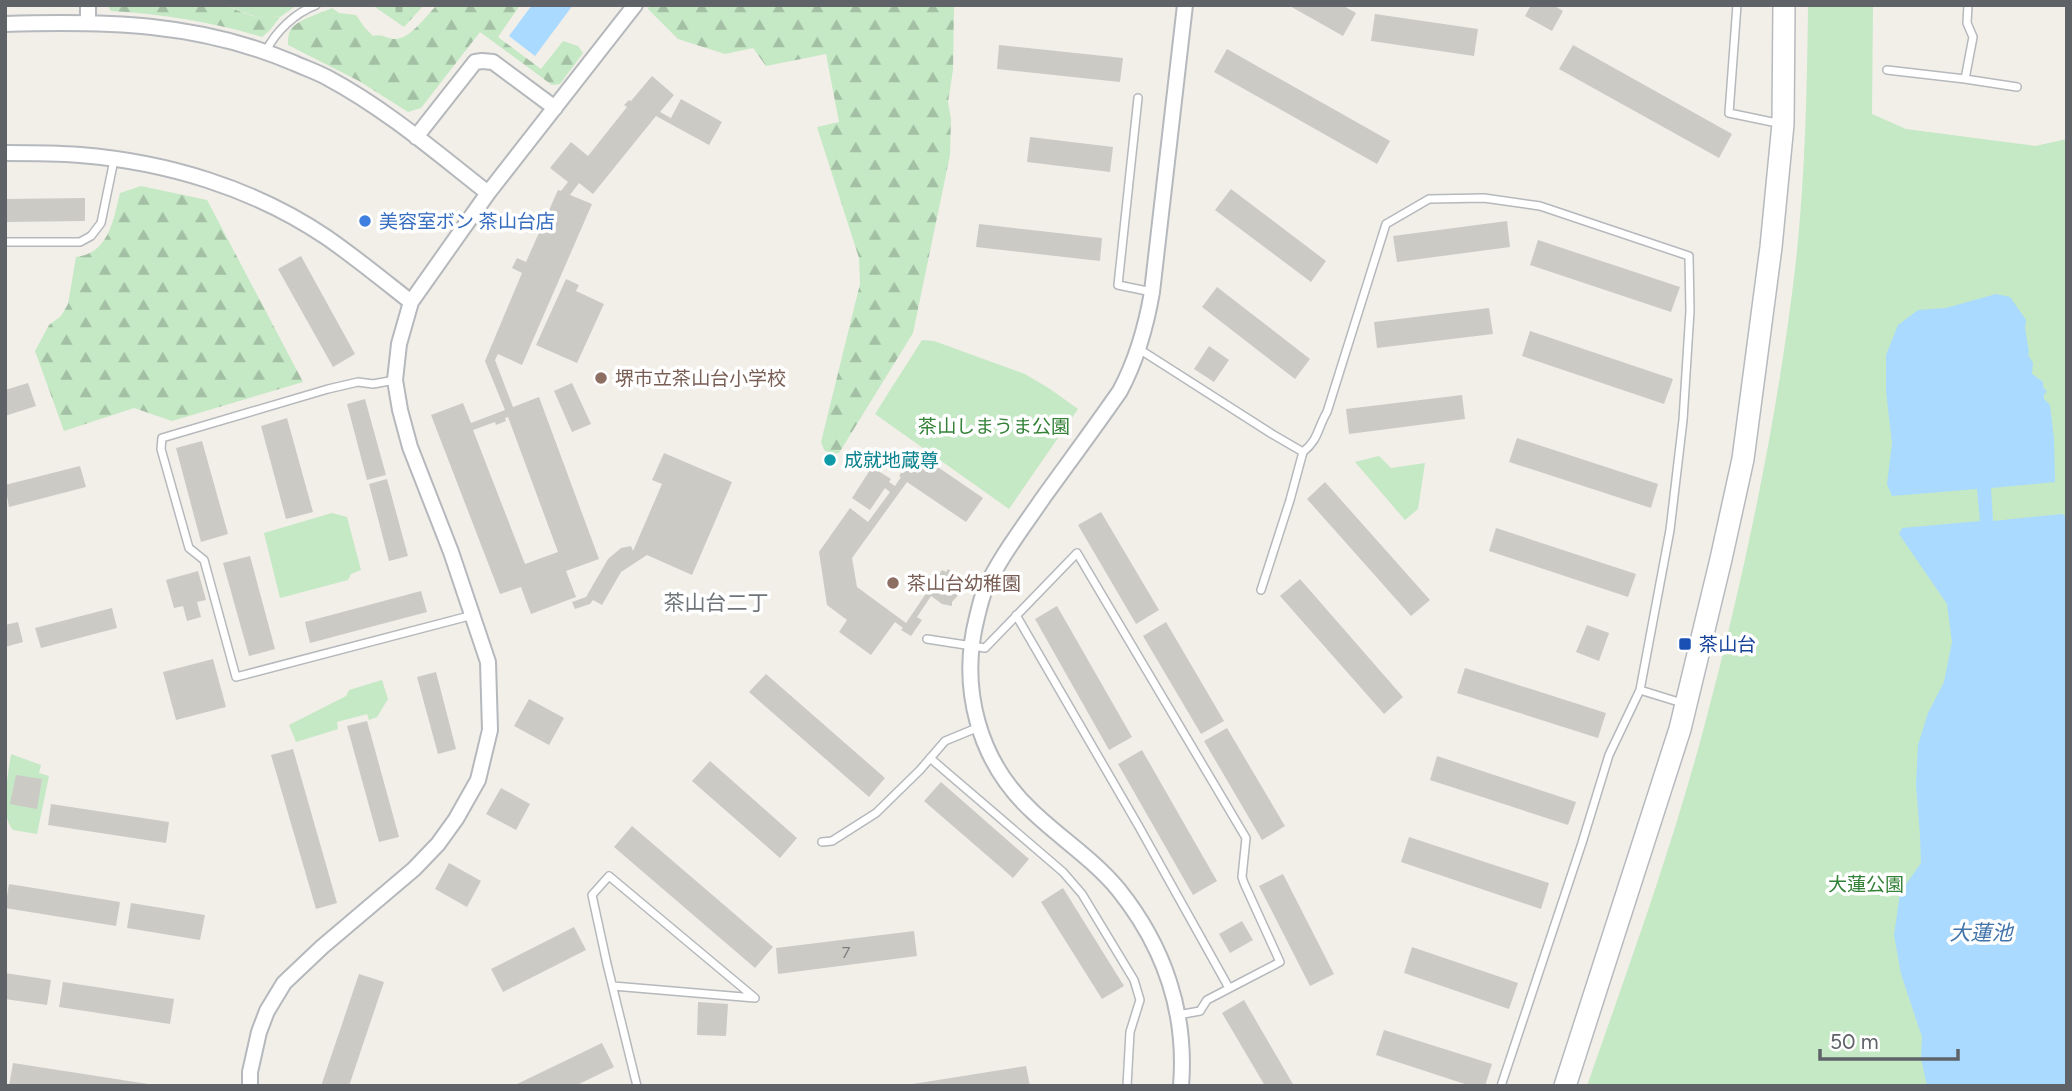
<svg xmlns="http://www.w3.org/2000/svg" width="2072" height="1091" viewBox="0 0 2072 1091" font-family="Figtree,'Noto Sans JP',sans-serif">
  <defs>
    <pattern id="forest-firs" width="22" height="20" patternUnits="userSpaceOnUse" patternTransform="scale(1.75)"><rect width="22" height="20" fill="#c5e8c5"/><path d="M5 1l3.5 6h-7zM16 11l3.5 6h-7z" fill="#a3c0a4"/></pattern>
    <pattern id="cemetery-stones" width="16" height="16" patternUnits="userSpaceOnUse" patternTransform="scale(1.75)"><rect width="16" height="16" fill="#c5e8c5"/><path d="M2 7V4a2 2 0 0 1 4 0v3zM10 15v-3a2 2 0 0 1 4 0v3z" fill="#a3c0a4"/></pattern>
  </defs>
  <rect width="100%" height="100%" fill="#f1efe8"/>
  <path fill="url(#forest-firs)" d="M107,5h120c10,6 29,14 41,13 4,-1 8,-2 12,-1l-10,13 -8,7c-49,-15 -100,-23 -151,-26z
    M437,5h83l-22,32 43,32 22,-28 15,5 5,7 -23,31 -8,1 -72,-53 -59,76 -13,4 -49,-31 -71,-36c0,-5 0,-12 3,-16 8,-10 30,-16 41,-21l7,5 17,2 9,13 8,8c9,-3 14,3 23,3 15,-1 30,-23 41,-34z
    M650,5h304l-1,65 -5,32 3,17 -1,36 -37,178 -74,120 -8,1 -7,-4 -3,-8 39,-158 -1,-26 -42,-131 22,-5 -13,-68 -60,12 -13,-18 -28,6 -47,-15 -30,-30z
    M141,186l66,14 96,182 -131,39 -38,-13 -70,23 -29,-80 14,-26 12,-9 7,-12 8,-47c33,-4 37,-36 44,-64z"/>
  <path fill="url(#cemetery-stones)" d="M372,5h52l-20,22z"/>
  <path fill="#c5e8c5" d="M227,5h70l-17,12c-4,-1 -8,0 -12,1 -10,1 -32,-8 -41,-13z
    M1808,5h65l-1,109 34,15 129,17 32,-7v947h-480c41,-118 84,-235 116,-355 40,-149 72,-300 91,-453 11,-91 13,-182 14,-273z
    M922,340l12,1 91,33 25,15 28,20 -69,100 -134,-95z
    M1379,456l12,12 34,-5 -7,46 -13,11 -50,-58z
    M332,513l15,4 14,53 -10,4 -3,6 -68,18 -16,-65z
    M382,680l6,19 -11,18 -8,3 -2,-6 -30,8 1,7 -42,13 -7,-17 57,-29 3,-6z
    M11,754l30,11 -2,8 10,3 -12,58 -24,-4c-13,-13 -5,-56 -2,-76z"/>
  <path fill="#aadaff" d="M532,5h41l-38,51 -26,-20z
    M1996,294l14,3 16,23 -1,8 4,24 -1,3 5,8 -1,11 11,8v5l4,5 -3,2v5l6,6 4,35 1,42 -64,6 2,33 69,-7 5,3v569h-140l-6,-28 1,-21 -21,-63 -7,-39 6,-42 21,-30 -1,-28 -4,-50 2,-40 10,-32 16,-31 8,-40 -5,-38 -48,-70 3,-6 78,-7 -3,-32 -85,7 -5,-12 5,-41 -6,-52v-36l12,-30 20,-15 28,-2z"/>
  <path fill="#cccac5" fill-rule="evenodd" d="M1288,5h54l14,8 -13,23z
    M1531,5h22l10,6 -11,20 -27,-15z
    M1375,14l103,15 -4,27 -103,-15z
    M999,45l124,13 -3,24 -123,-13z
    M1573,45l159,89 -13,24 -160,-89z
    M1227,49l163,92 -13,23 -163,-92z
    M652,76l22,19 -14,17 11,6 10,-19 41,23 -13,23 -53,-29 -63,78 -14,-11 -9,12 22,9 -70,161 -24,-11 -3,6 18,47 26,-10 60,162 -33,12 10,26 -45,17 -10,-27 -21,7 -69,-179 32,-12 8,20 34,-13 -20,-49 37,-88 -10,-5 5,-10 9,4 32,-72 3,1 7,-9 -18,-14 21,-26 17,14 39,-49 -3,-2 5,-5 2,1zM508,417l50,135 -33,12 -52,-134 22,-8 1,3 10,-4 -1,-3z
    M1030,137l83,10 -3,25 -83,-10z
    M1231,189l95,72 -15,21 -96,-72z
    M85,198v23l-80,1v-23z
    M1507,221l3,26 -113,15 -4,-26z
    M979,224l123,14 -2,23 -124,-14z
    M1538,240l142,47 -9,25 -141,-47z
    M301,256l54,98 -22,13 -55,-98z
    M566,279l13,6 -3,6 28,13 -27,59 -41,-18z
    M1217,287l93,72 -15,20 -93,-72z
    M1489,308l4,26 -116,14 -3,-26z
    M1530,331l143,48 -9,25 -142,-48z
    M1209,346l20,14 -15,22 -20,-13z
    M28,383l8,23 -31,10v-26z
    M572,383l19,41 -19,8 -18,-41z
    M1462,395l3,24 -116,15 -3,-25z
    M365,399l21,76 -19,5 -20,-76z
    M287,418l26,94 -27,7 -25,-93z
    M1517,438l141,46 -7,24 -142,-46z
    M202,441l26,93 -27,8 -25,-94z
    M916,452l67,46 -17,24 -59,-40 -55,76 5,29 49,36 36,-53 4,2 2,-3 21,14 -17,19v4l-10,-2 -11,-8 -14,21 5,3 -11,16 -10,-6 2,-2 -8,-6 -24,33 -32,-23 8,-12 -20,-15 -8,-53 31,-44 18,14 22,-30 -5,-4 -15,22 -18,-12 20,-31 19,12 -2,3 6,4 6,-9 -2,-1z
    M664,453l68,29 -40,93 -45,-20 -26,17 -19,33 -9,-5 -3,4 -15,5 -3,-7 14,-5 22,-38 13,-11 10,-2 2,5 29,-67 -10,-4z
    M80,466l6,21 -77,20 -4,-22z
    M387,479l21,77 -19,5 -20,-77z
    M1325,482l105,118 -19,16 -104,-117z
    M1101,512l58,98 -23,14 -58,-99z
    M1496,528l140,46 -8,23 -139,-46z
    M250,556l25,93 -26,7 -26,-93z
    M198,571l8,29 -9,2 4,15 -14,4 -4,-15 -9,2 -8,-28z
    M1300,579l103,118 -19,17 -104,-118z
    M421,591l6,21 -117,31 -5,-21z
    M1057,606l75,131 -23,13 -74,-131z
    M112,608l5,20 -76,20 -6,-20z
    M18,622l5,20 -18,5v-22z
    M1166,622l58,99 -23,13 -58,-98z
    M1587,625l22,8 -10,28 -23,-9z
    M213,659l13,48 -50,13 -13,-48z
    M1465,668l141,45 -8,25 -141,-45z
    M436,672l20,77 -18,5 -21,-77z
    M766,674l119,104 -16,19 -120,-105z
    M529,699l35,19 -15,27 -35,-19z
    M367,721l32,116 -20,5 -32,-116z
    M1227,728l58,98 -23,14 -58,-99z
    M293,749l44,154 -21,6 -45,-154z
    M1142,750l75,131 -24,14 -75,-131z
    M1437,756l139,46 -8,23 -138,-45z
    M710,761l87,77 -17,20 -88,-77z
    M16,775l26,4 -5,30 -27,-5z
    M941,782l88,77 -16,19 -89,-77z
    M501,788l29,16 -14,26 -30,-16z
    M51,804l118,18 -3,21 -118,-18z
    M632,826l141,121 -18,21 -141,-121z
    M1409,837l140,46 -8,26 -140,-47z
    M449,863l32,18 -14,26 -32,-18z
    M1283,874l51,100 -24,12 -51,-100z
    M9,884l111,18 -4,24 -111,-18z
    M1063,888l61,98 -22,13 -61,-97z
    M131,903l74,12 -5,25 -73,-12z
    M1242,921l11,19 -23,13 -11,-19z
    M574,927l12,23 -83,42 -12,-23z
    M914,931l3,25 -139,18 -2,-26z
    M1412,947l106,36 -9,26 -105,-36z
    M5,973l46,7 -4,25 -42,-6z
    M359,974l25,8 -35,104h-28z
    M63,982l111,17 -4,25 -111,-17z
    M1244,1000l50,86h-29l-43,-73z
    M698,1002l30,2 -2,32 -29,-1z
    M1384,1030l108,34 -7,22h-14l-95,-31z
    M602,1043l12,24 -39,19h-62z
    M13,1063l135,21v2h-139z
    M1026,1066l4,20h-117v-2z"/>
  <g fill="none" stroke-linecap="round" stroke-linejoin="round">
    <g stroke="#b5b8bc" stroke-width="10">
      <path id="lane" d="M1737,5l-8,108 53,11
        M266,51c10,-20 29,-38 50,-46
        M1887,70l78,9 8,-42 -6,-14 1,-18
        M1965,79l52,8
        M1138,98l-20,187 34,7
        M5,242h75l11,-6 10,-13 13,-63
        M1139,349l133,85 31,18c16,-13 14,-23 24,-40l59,-188 43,-25 55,-1 56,8 149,50 1,55 -7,109 -13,110 -30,160 -31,65 -27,88 -81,243
        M395,380l-22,4 -15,-2 -30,7 -166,49 -1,11 28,99 15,12 32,117 237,-62
        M1261,590l29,-90 13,-48
        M1016,615l122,210 91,163
        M927,639l58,9 92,-95 169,285 -4,39 2,6 36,79 -73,38 -7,11 -22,4
        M1640,690l42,13
        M930,758l133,114 19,22 52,86 6,20 -10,32 -3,54
        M822,842l10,-1 44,-28 44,-43 25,-29 34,-14
        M613,986l142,12 -146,-122 -17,19 15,69 30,122"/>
    </g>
    <g stroke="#b5b8bc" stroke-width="18">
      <path id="street" d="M88,5v17
        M5,24c102,-3 193,-2 289,39 11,5 23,9 34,15 58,31 109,75 160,115
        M416,137l59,-75 7,-1 11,1 62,46
        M5,153c25,0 50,0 75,2 87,7 173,33 246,82 29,20 57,43 85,65
        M250,1086v-14l9,-40 8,-21 17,-28 38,-36 92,-78 24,-25 18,-25 22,-39 12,-50 -2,-68 -37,-110 -41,-105 -10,-37 -5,-30 4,-36 12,-42 77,-109 147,-188
        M1181,1086c6,-73 -17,-140 -63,-197 -25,-30 -58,-51 -86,-78 -54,-50 -73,-124 -55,-194 2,-8 4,-17 7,-25 15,-34 38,-63 59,-94 26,-36 52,-71 77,-107 17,-32 26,-64 32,-99l33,-287"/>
    </g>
    <g stroke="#b6babf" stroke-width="24">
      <path id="secondary" d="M1565,1086l115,-357 41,-170 22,-100 28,-212 12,-123 1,-119"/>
    </g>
    <use href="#lane" stroke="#fff" stroke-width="7"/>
    <use href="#street" stroke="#fff" stroke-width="14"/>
    <use href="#secondary" stroke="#fff" stroke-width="21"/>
  </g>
  <circle fill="#3f7fe0" stroke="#fff" stroke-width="2.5" cx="365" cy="221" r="7"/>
  <g fill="#8d6e63" stroke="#fff" stroke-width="2.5">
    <circle cx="601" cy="378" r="7"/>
    <circle cx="893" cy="583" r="7"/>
  </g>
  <circle fill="#0f9aa8" stroke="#fff" stroke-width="2.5" cx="830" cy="460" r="7"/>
  <rect fill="#1a4fb4" stroke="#fff" stroke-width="2.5" x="1678" y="637" width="14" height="14" rx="3.5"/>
  <g text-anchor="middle" stroke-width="7" stroke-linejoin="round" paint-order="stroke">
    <g font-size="16" fill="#7a7d7f">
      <text x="846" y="958">7</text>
    </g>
    <g font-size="19" fill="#366cbe" stroke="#fff" text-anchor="start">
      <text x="379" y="228">美容室ボン 茶山台店</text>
    </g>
    <g font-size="19" fill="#785e54" stroke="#fff" text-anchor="start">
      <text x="615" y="385">堺市立茶山台小学校</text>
      <text x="907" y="590">茶山台幼稚園</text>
    </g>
    <g font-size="19" fill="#348238" stroke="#fff">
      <text x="994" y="433">茶山しまうま公園</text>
      <text x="1866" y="891">大蓮公園</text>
    </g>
    <g font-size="19" fill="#0d838f" stroke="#fff" text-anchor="start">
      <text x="844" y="467">成就地蔵尊</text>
    </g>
    <g font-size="19" fill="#164399" stroke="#fff" text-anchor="start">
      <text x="1699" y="651">茶山台</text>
    </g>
    <g font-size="21" fill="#70757a" stroke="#fff">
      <text x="716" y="610">茶山台二丁</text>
    </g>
    <g font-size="21" font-style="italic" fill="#4174aa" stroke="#fff">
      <text x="1981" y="940">大蓮池</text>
    </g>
  </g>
  <rect width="2072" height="1091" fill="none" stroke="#5f6368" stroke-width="14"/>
  <path d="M1820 1049v10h138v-10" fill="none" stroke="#5f6368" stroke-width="3.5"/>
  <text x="1830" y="1049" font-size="21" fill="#5f6368" stroke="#ffffff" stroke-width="5" paint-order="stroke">50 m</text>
</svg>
